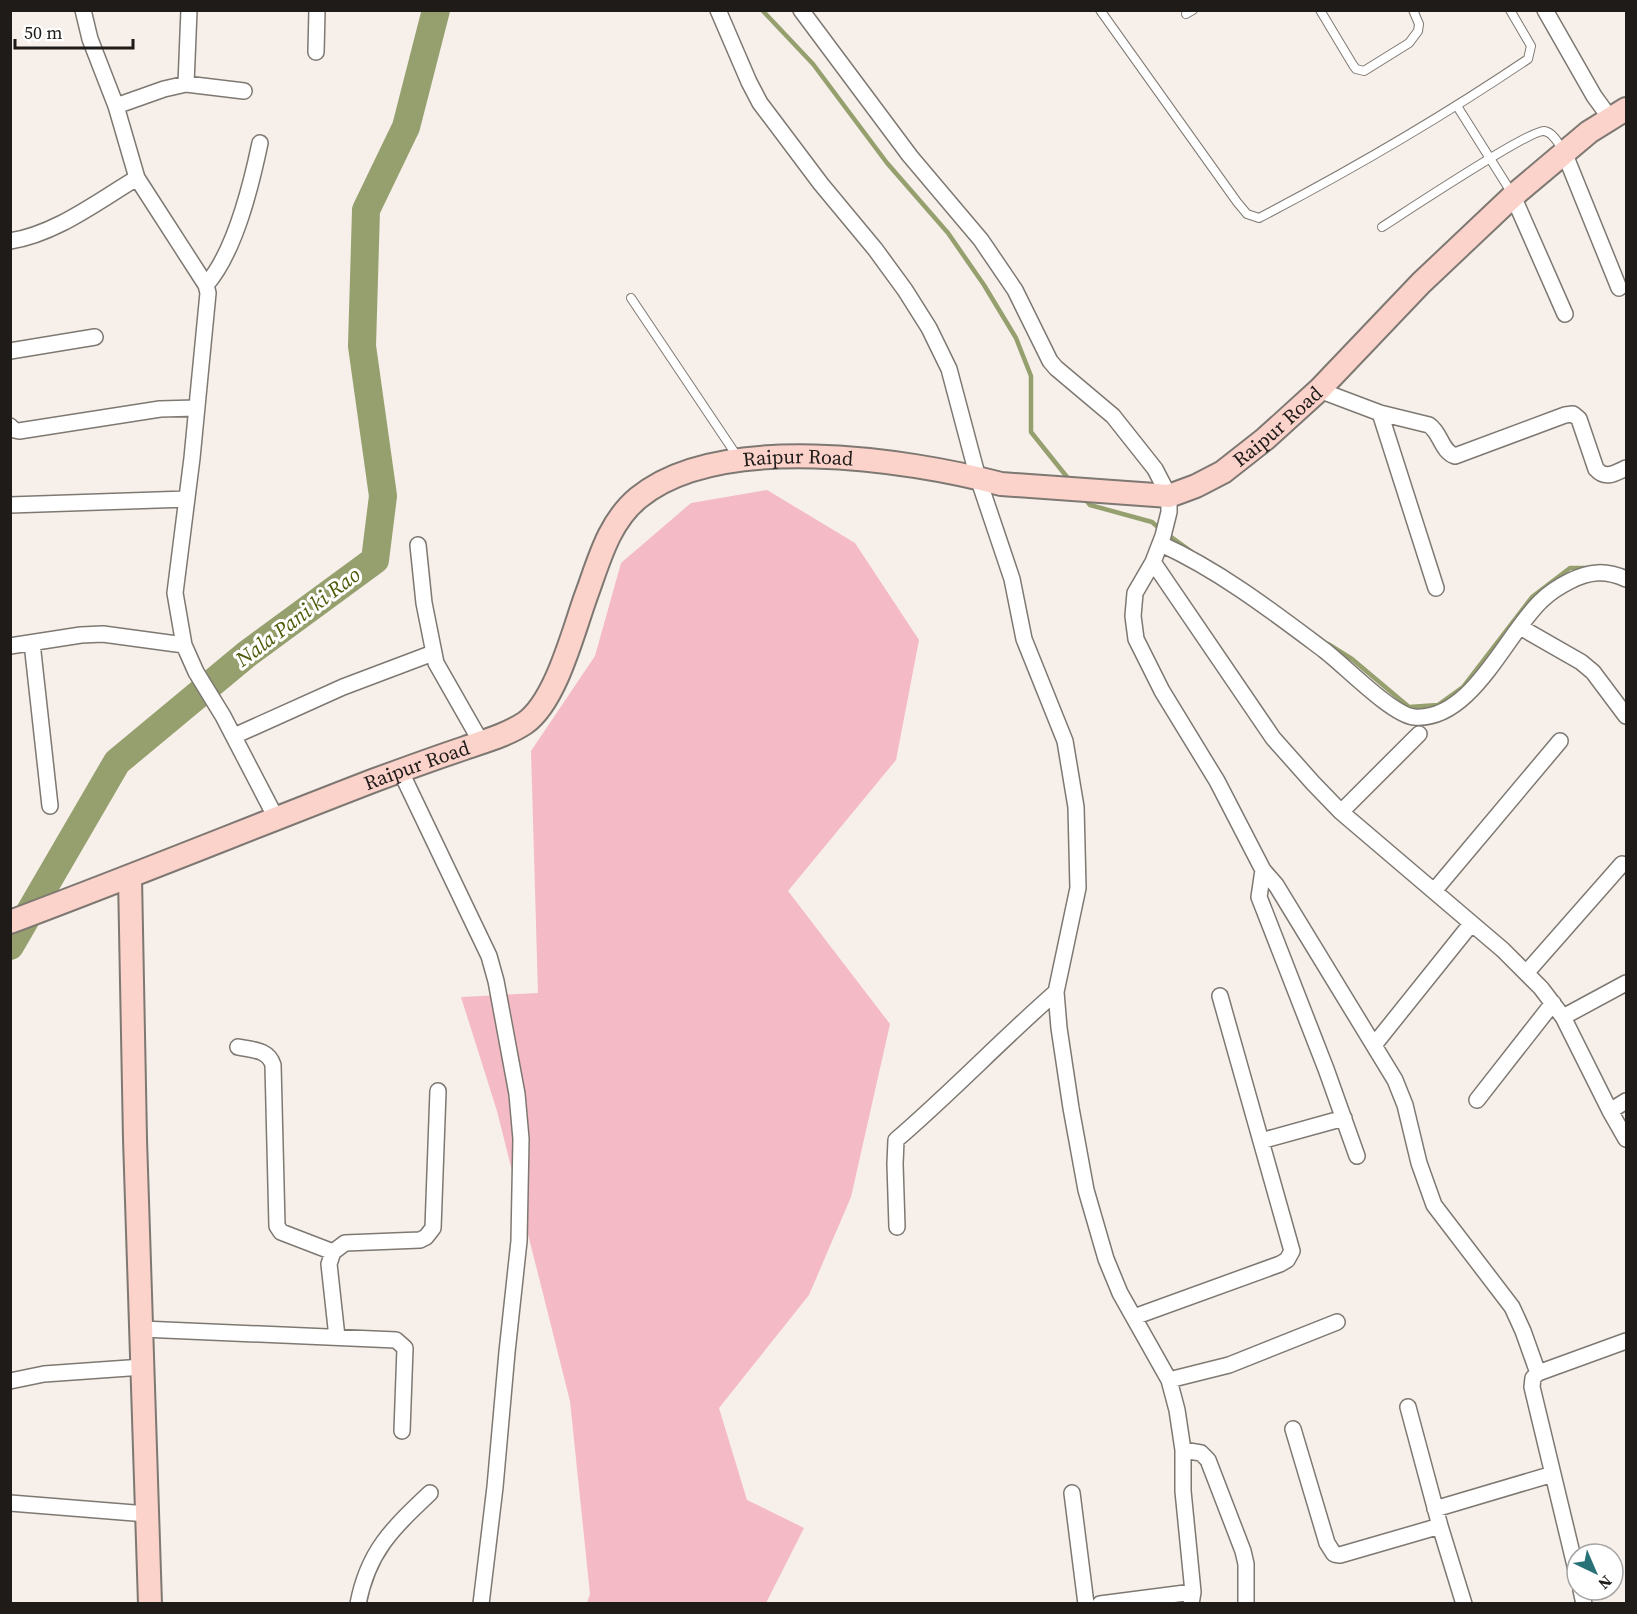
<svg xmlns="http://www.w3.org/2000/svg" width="1637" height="1614" viewBox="0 0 1637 1614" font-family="'Source Serif 4',serif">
  <rect width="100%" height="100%" fill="#f7efe9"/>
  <path fill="#f4bac6" d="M767,490l88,53 64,97 -23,120 -108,131 102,133 -39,173 -42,98 -90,113 28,92 57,28 -38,75h-179l3,-9 -20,-193 -73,-290 -36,-114 77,-4 -7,-242 64,-95 26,-93 70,-60z"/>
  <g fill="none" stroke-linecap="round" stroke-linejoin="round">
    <path stroke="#95a06e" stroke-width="4.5" d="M762,10l51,54 74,99 61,70 36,52 32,53 15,38v56l40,50
      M1084,498l6,7 62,17 8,7
      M1167,534l25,18
      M1328,644l24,15 57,48 29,-2 25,-18 69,-90 38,-29h16"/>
    <path stroke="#95a06e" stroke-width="28" d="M10,946l107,-184 130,-108 128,-94 8,-64 -21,-150 4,-136 40,-83 30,-117"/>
    <g stroke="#7e7872" stroke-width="10">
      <path id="lane" d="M1100,10l137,192 10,12 12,4c92,-48 183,-101 269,-159l3,-13 -21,-36
        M1320,10l33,55 3,4 8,2 45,-28 9,-12 1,-7 -6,-14
        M1186,14l7,-4
        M1457,106l56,89
        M1382,227c22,-14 147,-97 162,-96 9,1 15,13 19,20
        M631,298l108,161"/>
    </g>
    <g stroke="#7e7872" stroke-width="18">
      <path id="street" d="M83,10l7,29 26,67 21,72 69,107 2,8 -16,165 -17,135 9,52 12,27 27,44 53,102
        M718,10l31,72 11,21 61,81 54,65 30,41 24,38 20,41 29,109 34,101 12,60 41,102 11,66 2,81 -22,104 3,36 12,80 15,82 20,69 14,34 49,87 8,30 6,40v41l10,101 -2,12
        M801,10l109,146 71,84 34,50 35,71 6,7 57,48 42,53 14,27v16l-6,24 -10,26 -18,31 -2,23 3,23 26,52 55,90 46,89 13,15 119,195 10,25 14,58 15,42 78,102 11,24 15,42
        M1545,10l49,86 16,22
        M316,52l1,-42
        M186,84l3,-74
        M116,106l48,-17 22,-5 58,7
        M1564,152l55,136
        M1513,196l52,118
        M10,241c46,-7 88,-40 127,-63
        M206,285c29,-33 45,-99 54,-142
        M10,351l85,-14
        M1319,390l61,23 49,12c12,8 12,26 26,31l110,-41 8,-1 6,5 17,50c10,11 19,4 30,-1
        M1380,413l56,175
        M10,426l4,4 5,1 141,-22 36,-1
        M10,505l177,-6
        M1161,544c59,27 111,67 163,106 20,15 68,65 90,67 57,5 92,-83 127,-116 8,-8 19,-15 29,-20 20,-10 36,-11 56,-2
        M418,545l6,58 12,60 45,79
        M1153,562l120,176 40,45 28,29 162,138 38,38 22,29 47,94 16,28
        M1520,627l61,35 12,10 33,44
        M32,643l18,163
        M10,646l71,-11 22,-1 81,11
        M234,736l109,-49 90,-34
        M400,770l89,186 7,25 21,113 4,45 -2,102 -12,111 -12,135 -14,117
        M1341,812l78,-78
        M1263,870l-4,27 67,172 31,87
        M1434,891l126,-150
        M1527,972l95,-108
        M1563,1017l63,-34
        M1374,1045l97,-121
        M238,1047c14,3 30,2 35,18l4,161 4,6 52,20
        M1477,1100l76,-97
        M1610,1111l16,-10
        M1261,1141l83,-23
        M897,1227l-2,-63 1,-24c55,-47 105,-100 160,-148
        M1134,1317l146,-53 7,-4 5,-9 -72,-255
        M142,1329l254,11 9,8 -3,83
        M337,1337l-8,-73 4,-12 12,-9 75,-3 6,-3 7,-9 5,-137
        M1169,1380l60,-15 108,-43
        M10,1381l34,-7 99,-7
        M1408,1407l32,119 24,78
        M1293,1429l34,114 7,11 6,1 100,-29
        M1183,1450l18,3 7,7 35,91 3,13v40
        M1072,1493l14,111
        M10,1503l137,11
        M1435,1509l118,-35
        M1577,1574l-45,-187 1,-9 5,-5 88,-32
        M1581,1590l3,14
        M358,1604c10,-53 35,-76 72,-111
        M1100,1604l93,-12"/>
    </g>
    <g stroke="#7e7872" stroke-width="26">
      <g id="secondary">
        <path d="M130,877l5,262 15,465"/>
        <path id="s1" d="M10,922c123,-46 243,-95 365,-142 30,-11 60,-22 90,-32 20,-7 42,-13 60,-25 31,-22 48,-91 61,-127 13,-35 22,-73 52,-98 81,-67 269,-39 363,-14l168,12 27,-10 27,-14 42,-33 54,-49 102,-107 92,-87 76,-64 37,-23"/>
      </g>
    </g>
    <use href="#lane" stroke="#fff" stroke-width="8"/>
    <use href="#street" stroke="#fff" stroke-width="15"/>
    <use href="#secondary" stroke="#fbd3cb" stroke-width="22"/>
  </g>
  <g text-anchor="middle" stroke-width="6" stroke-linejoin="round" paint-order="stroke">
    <g font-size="20" fill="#1e1b19" stroke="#fff">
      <text dy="7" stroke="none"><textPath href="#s1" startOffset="1480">Raipur Road</textPath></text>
      <text dy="7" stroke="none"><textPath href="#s1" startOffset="976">Raipur Road</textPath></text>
      <text dy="7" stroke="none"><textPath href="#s1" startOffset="436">Raipur Road</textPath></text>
    </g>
    <g font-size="21" font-style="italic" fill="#4f5b08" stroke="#fff">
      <text transform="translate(298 617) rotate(-37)" y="7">Nala Pani ki Rao</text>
    </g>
  </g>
  <rect width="1637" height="1614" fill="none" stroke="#1e1b19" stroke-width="24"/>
  <g transform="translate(1595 1572) rotate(136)"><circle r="28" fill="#ffffff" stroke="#a5a4a3" stroke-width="1.5"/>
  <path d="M0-4.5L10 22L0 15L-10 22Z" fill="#277177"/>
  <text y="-9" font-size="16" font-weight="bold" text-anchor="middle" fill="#1e1b19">N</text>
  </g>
  <path d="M15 39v9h118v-9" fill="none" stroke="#1e1b19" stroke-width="3"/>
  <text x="24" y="39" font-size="18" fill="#1e1b19" stroke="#ffffff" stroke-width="4.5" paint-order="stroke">50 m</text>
</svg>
